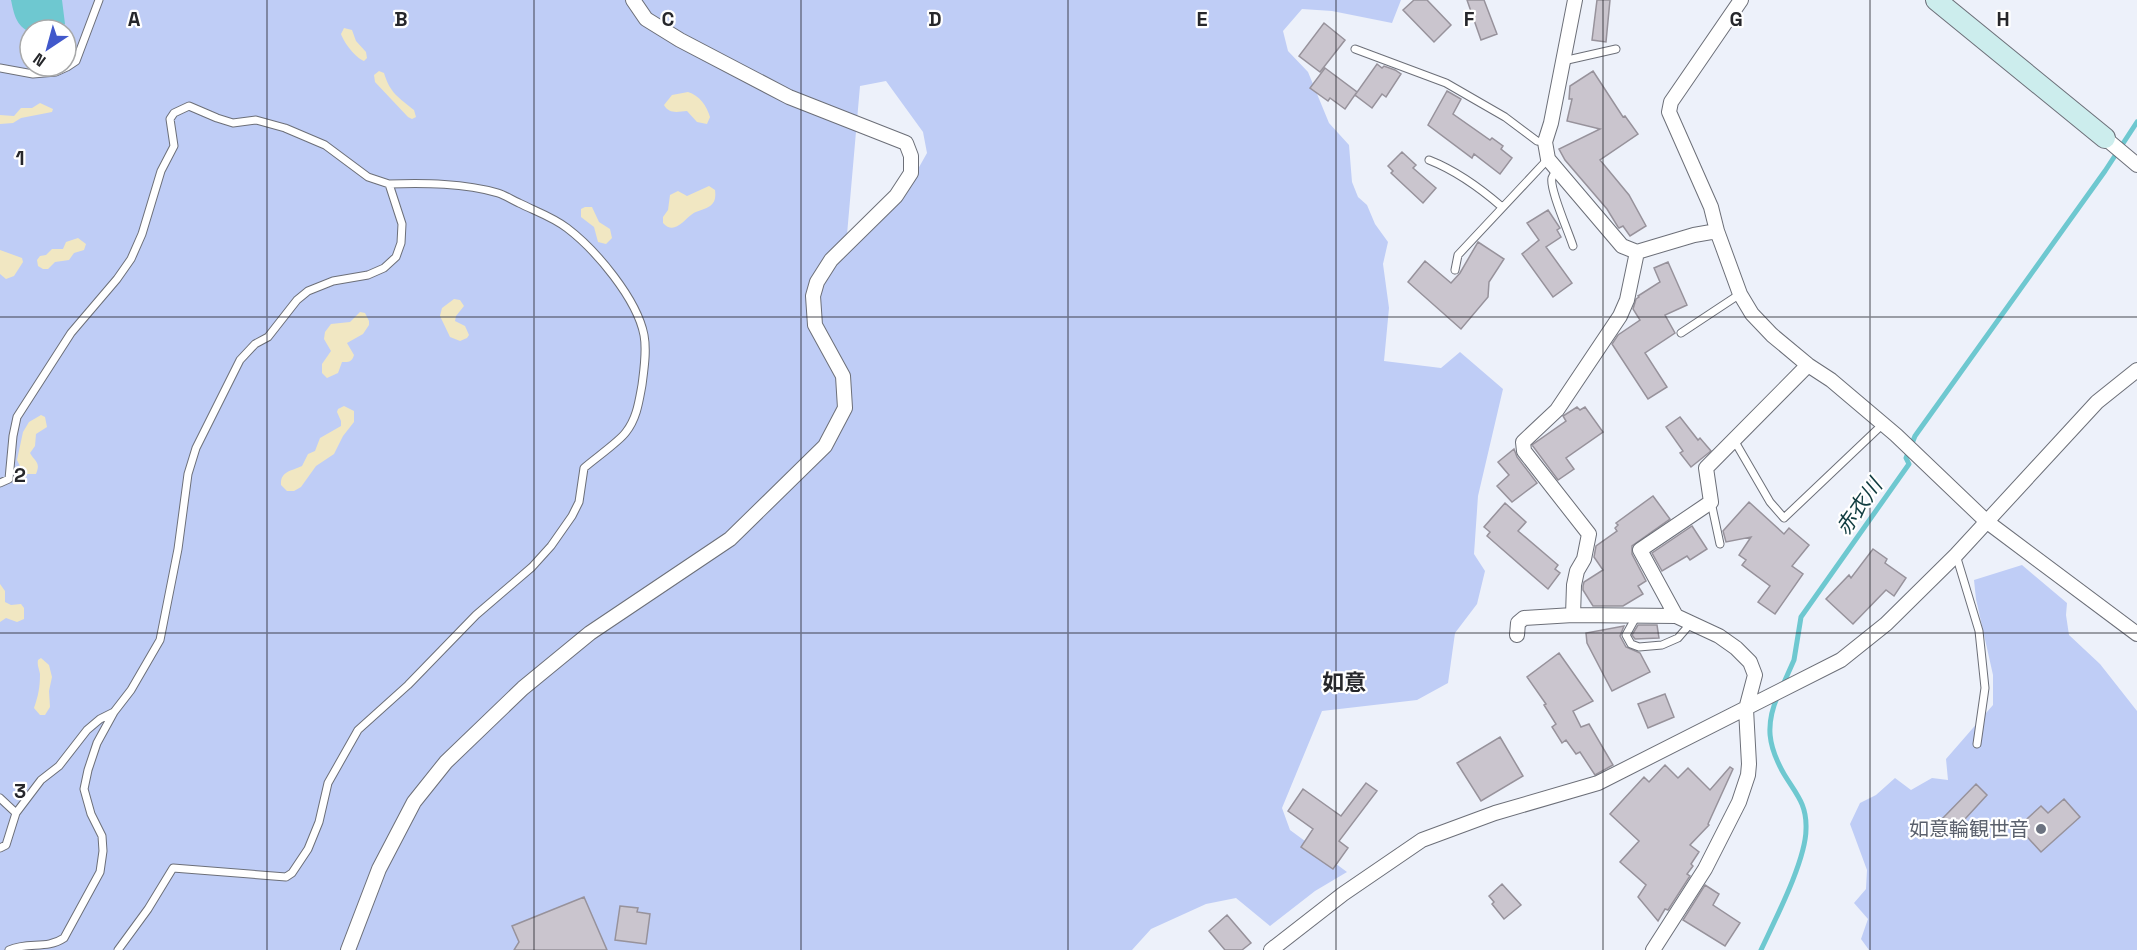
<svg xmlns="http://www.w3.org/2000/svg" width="2137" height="950" viewBox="0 0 2137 950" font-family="'Space Grotesk','Noto Sans JP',sans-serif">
  <rect width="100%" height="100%" fill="#edf1fa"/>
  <path fill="#bfcdf6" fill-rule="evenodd" d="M0,0h1401l-9,23 -60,-12 -30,-2 -19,22 5,20 20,21 21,51 20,22 3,37 6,15 9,8 8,19 13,18 -5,22 6,44 -5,53 57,7 19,-16 43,37 -25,107 -4,58 11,17 -8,33 -22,29 -7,50 -31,17 -95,11 -40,97 8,22 57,42 -32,19 -45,35 -34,-28 -30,6 -55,25 -19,21h-1132zM30,30h36v36h-36zM886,81l37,51 4,21 -23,41 -58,52 14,-160z
    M2022,565l45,38 -1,12 3,20 31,29 37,47v239h-268l-8,-11 7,-20 -14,-16 12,-14 1,-19 -17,-46 10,-21 16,-8 19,-17 16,12 21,-12 16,2 -2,-21 47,-54v-30l-17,-76 -2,-19z"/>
  <path fill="#f1e7c2" d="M344,28l8,2 4,11 10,11 1,6 -3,3c-8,-3 -20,-18 -23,-27z
    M379,71l5,2c6,20 14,24 30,37l2,7 -4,2 -4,-2 -33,-35 -1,-7z
    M688,92c11,3 19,14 22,25l-3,7 -10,-2 -10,-11c-10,1 -18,3 -23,-6l8,-10z
    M40,103l13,6 -1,3 -31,6 -8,5 -13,1v-9l14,1 7,-8h11z
    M709,186l6,4c3,21 -14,17 -24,25 -8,6 -17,20 -28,8v-6l5,-7 2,-15 8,-4 9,5z
    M585,207h7l7,15 11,7 2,9 -6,6 -8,-2 -4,-15 -13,-10v-8z
    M78,238l8,6 -2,6 -10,3 -5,7 -14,2 -7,7h-5l-5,-3 -1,-6 3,-4 6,-1 6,-6h11l3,-7z
    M0,250l22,8 1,4 -9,14 -8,3 -6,-5z
    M454,299l6,1 4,6 -8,10 -1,5 10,5 4,9 -2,3 -7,3 -10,-4 -10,-21 2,-8z
    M360,312l5,1 4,8v4l-6,9 -16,9 7,12c-2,7 -5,7 -12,7l-4,11 -11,5 -5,-5v-9l9,-13 -7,-12 1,-7 6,-8 19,-2z
    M344,406l10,5v11l-11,14 -9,18 -18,12 -15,21 -7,4h-7l-6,-6c-1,-14 11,-14 21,-19l6,-12 7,-3 5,-13 21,-12v-5l-4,-9 1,-3z
    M41,415l4,2 2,10 -11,7 -1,12 -5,7c5,9 11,9 6,21h-12l-7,-14 6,-28 6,-10z
    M0,584l5,7v11l6,3 10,-1 3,4v11l-7,3 -11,-4 -6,4z
    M41,658l8,7 3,12 -3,14 1,16 -5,8h-5l-6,-7c4,-12 6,-20 6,-34 -1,-6 -3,-8 -2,-14z"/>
  <path fill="#6ec8d0" d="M11,0h51l3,24 -7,6h-28v2c-14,-6 -16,-18 -19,-32z"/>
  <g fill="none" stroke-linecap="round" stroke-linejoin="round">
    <path stroke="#6ec8d0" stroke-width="5" d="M1782,687l12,-27 7,-43 108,-153 -3,-6 9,-22 190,-265 32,-49
      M1761,950c14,-30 45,-90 45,-121 1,-25 -10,-35 -22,-55 -16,-28 -19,-49 -6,-79"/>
  </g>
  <path fill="#cac5ce" stroke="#97929b" stroke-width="1.5" d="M1414,0h13l24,25 -17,17 -31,-32z
    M1467,0h17l13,34 -16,6z
    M1597,0h13l-4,42 -14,-2z
    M1324,23l21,17 -25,32 -21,-16z
    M1377,64l5,4 2,-2 11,4 6,4 -15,23 -4,-3 -10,14 -17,-13z
    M1325,68l32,24 -12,17 -15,-11 -2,3 -18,-13z
    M1593,71l30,46 2,-1 13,18 -38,26 29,35 17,31 -16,10 -7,-10 -4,2 -1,-1 -11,-18 -42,-49 -6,-11 41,-20 -33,-8 5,-22h-3l1,-13z
    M1447,91l14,8 -8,15 37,26 2,-2 11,8 -2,3 11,9 -12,16 -26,-20 -2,4 -44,-33z
    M1402,152l14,13 -3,3 23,20 -13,15 -32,-30 2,-2 -5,-5z
    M1548,210l12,18 -3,2 4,7 -15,10 26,36 -19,14 -31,-43 17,-14 -12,-17z
    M1478,242l26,17 -15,23 -1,15 -27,32 -53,-47 17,-21 26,22 9,-10z
    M1668,262l19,43 -22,10 10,18 -30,20 22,34 -19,12 -36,-55 6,-9 22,-15 -7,-11 3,-10 3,-2 -1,-1 22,-14 -6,-14z
    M1577,407l3,3 5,-3 18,25 -37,26 8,11 -16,11 -26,-35 34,-24 -3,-5z
    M1680,417l18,23 2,-2 11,13 -20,16 -11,-14 3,-2 -17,-24z
    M1514,449l3,8 20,26 -25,19 -15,-16 12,-11 -11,-13z
    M1653,496l17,23 -38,27v8l14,27 -8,5 5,8 -20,12h-30l-10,-16v-4l1,-4 19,-12 -9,-13 2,-11 21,-15 -2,-3 3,-3 -2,-2z
    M1749,502l35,32 5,-6 20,17 -17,21 11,8 -28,40 -17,-12 12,-16 -28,-21 4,-5 -7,-5 12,-18 -25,5 -3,-11z
    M1505,503l21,19 -8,9 40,34 -3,4 5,4 -12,16 -61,-53 3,-4 -6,-5z
    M1692,526l15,23 -17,11 -3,-4 -25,15 -10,-18z
    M1873,549l14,10 -2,4 21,15 -12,18 -8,-6 -33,34 -27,-25 23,-24 2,3z
    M1638,625h19l2,13 -24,1 -3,-4z
    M1624,626l-4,10 6,11 14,6 10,19 -38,19 -25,-48 -1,-10z
    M1559,653l34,48 -20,10 8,16 8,-3 24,41 -18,10 -15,-23 -4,2 -10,-14 -4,3 -10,-16 4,-3 -12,-19 2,-1 -19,-27z
    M1665,694l9,23 -26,11 -10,-24z
    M1500,737l23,39 -42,25 -24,-38z
    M1665,765l13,13 10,-10 22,22 20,-23 3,2 -25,55 1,1 -19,20 9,7 -8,12 2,2 -6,8 3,2 -22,34 -3,-1 -7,12 -20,-24 8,-12 -26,-23 19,-21 -29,-27 34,-37 5,5z
    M1366,783l11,8 -38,50 9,7 -15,21 -32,-22 12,-18 -25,-18 15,-22 38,27z
    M1976,784l11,11 -33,36 -12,-12z
    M2064,799l16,18 -39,35 -23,-25 23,-21 7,7z
    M1502,884l19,21 -17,14 -12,-15 2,-2 -5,-6z
    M1705,885l14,9 -6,11 27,18 -15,23 -42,-26z
    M584,897l23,53h-93l5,-8 -7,-16z
    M620,906l18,2 -1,4 13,2 -4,30 -31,-4z
    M1227,915l24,28 -9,7h-17l-16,-19z"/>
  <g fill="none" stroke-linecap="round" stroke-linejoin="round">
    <g stroke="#6c6f78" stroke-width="9">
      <path id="lane" d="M1355,49l91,34 59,34 32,24 8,1
        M1563,61l53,-12
        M0,68l33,6 23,-2 11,-5 9,-6 23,-61
        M1429,160c28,11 50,27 73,47
        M1557,170c-2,3 -4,5 -5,8 -3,10 17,55 21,68
        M1455,270l3,-15 90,-96
        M1681,333l59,-39
        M1734,440l36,62 14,16 99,-94
        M0,483l9,-4 4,-43 4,-19 54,-84 46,-54 14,-20 11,-25 19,-63 13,-25 -4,-27 4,-6 15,-7 28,12 16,5 23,-3 29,8 40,17 43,32 21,7
        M1711,502l9,42
        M1956,555l23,76 6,57 -8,56
        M1637,615l-11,20 5,9 8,3 23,-2 16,-7 13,-15
        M0,798l16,15
        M0,848l6,-3 10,-32 25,-33 18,-14 28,-36 13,-11 14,-7
        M9,950c20,-9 37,0 55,-12l36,-66 3,-21 -1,-15 -11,-22 -7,-25 4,-19 9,-27 17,-31 17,-22 29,-50 18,-91 10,-75 8,-26 44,-88 15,-16 13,-7 29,-37 11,-9 25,-10 35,-6 16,-7 12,-11 5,-14 1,-19 -13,-40c36,-1 75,-1 109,9 7,2 14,7 21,10 16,8 34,14 48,25 29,22 70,71 77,107 3,16 0,34 -2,50 -3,16 -5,33 -16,47 -6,9 -32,27 -42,36l-5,34 -7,14 -21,30 -19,21 -56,48 -68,70 -50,45 -30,53 -9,39 -11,27 -16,24 -6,4 -113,-9 -25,41 -30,41"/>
    </g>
    <g stroke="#6c6f78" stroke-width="16">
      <path id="street" d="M1575,0l-24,123 -6,19 3,17 74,87 15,6 57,-17 23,-4
        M1741,0l-70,102 -2,10 42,95 6,24 23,63 12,20 20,21 36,30 23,15 65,55 90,86 151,113
        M2105,138l32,27
        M1573,615l1,-30 3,-14 7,-12 5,-25 -65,-83 -1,-9 34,-32 63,-94 7,-16 10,-48
        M1676,616l-36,-66 71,-48 -5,-34 102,-103
        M1517,635l1,-12 6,-5 49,-3 103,1 43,20 17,12 14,14 5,13 -9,34 3,55 -1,11 -9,27 -34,67 -52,81
        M348,950l31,-81 35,-67 32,-40 77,-74 67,-55 140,-94 95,-93 20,-38 -2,-32 -28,-51 -2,-29 4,-14 14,-22 65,-64 15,-23v-17l-5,-13 -117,-46 -109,-57 -34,-21 -13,-19
        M1271,950l72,-56 79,-54 73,-27 103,-30 243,-123 45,-36 70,-69 141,-153 40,-32"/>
    </g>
    <g stroke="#6c6f78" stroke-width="22">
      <path id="secondary" d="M1936,0l169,138"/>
    </g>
    <use href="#lane" stroke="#fff" stroke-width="7"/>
    <use href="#street" stroke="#fff" stroke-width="14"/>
    <use href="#secondary" stroke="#cceded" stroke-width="20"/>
  </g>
  <path fill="none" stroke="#26272b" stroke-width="1.5" stroke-opacity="0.55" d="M267,0v950M534,0v950M801,0v950M1068,0v950M1336,0v950M1603,0v950M1870,0v950M0,317h2137M0,633h2137"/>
  <circle fill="#6b7280" stroke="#fff" stroke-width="2" cx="2041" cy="829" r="6"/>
  <g text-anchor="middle" stroke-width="4.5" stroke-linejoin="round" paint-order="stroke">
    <g font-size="20" fill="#5b616d" stroke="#fff" text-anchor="end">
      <text x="2029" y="836">如意輪観世音</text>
    </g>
    <g font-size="21" font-style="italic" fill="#103c40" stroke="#fff">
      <text transform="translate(1859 507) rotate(-55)" y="7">赤衣川</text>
    </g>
    <g font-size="22" font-weight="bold" fill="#26272b" stroke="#fff">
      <text x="1344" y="690">如意</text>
    </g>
  </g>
  <g font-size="20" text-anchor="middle" font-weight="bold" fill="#26272b" stroke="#fff" stroke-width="4.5" stroke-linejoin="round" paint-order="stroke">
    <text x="134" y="26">A</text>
    <text x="401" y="26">B</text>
    <text x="668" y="26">C</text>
    <text x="935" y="26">D</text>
    <text x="1202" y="26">E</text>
    <text x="1469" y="26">F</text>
    <text x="1736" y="26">G</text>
    <text x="2003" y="26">H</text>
    <text x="20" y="165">1</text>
    <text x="20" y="482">2</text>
    <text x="20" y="798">3</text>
  </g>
  <g transform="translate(48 48) rotate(216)"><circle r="28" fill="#ffffff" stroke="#a8a9aa" stroke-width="1.5"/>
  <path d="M0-4.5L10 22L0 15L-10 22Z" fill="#4158cb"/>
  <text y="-9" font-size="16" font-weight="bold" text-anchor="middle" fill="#26272b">N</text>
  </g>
</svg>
